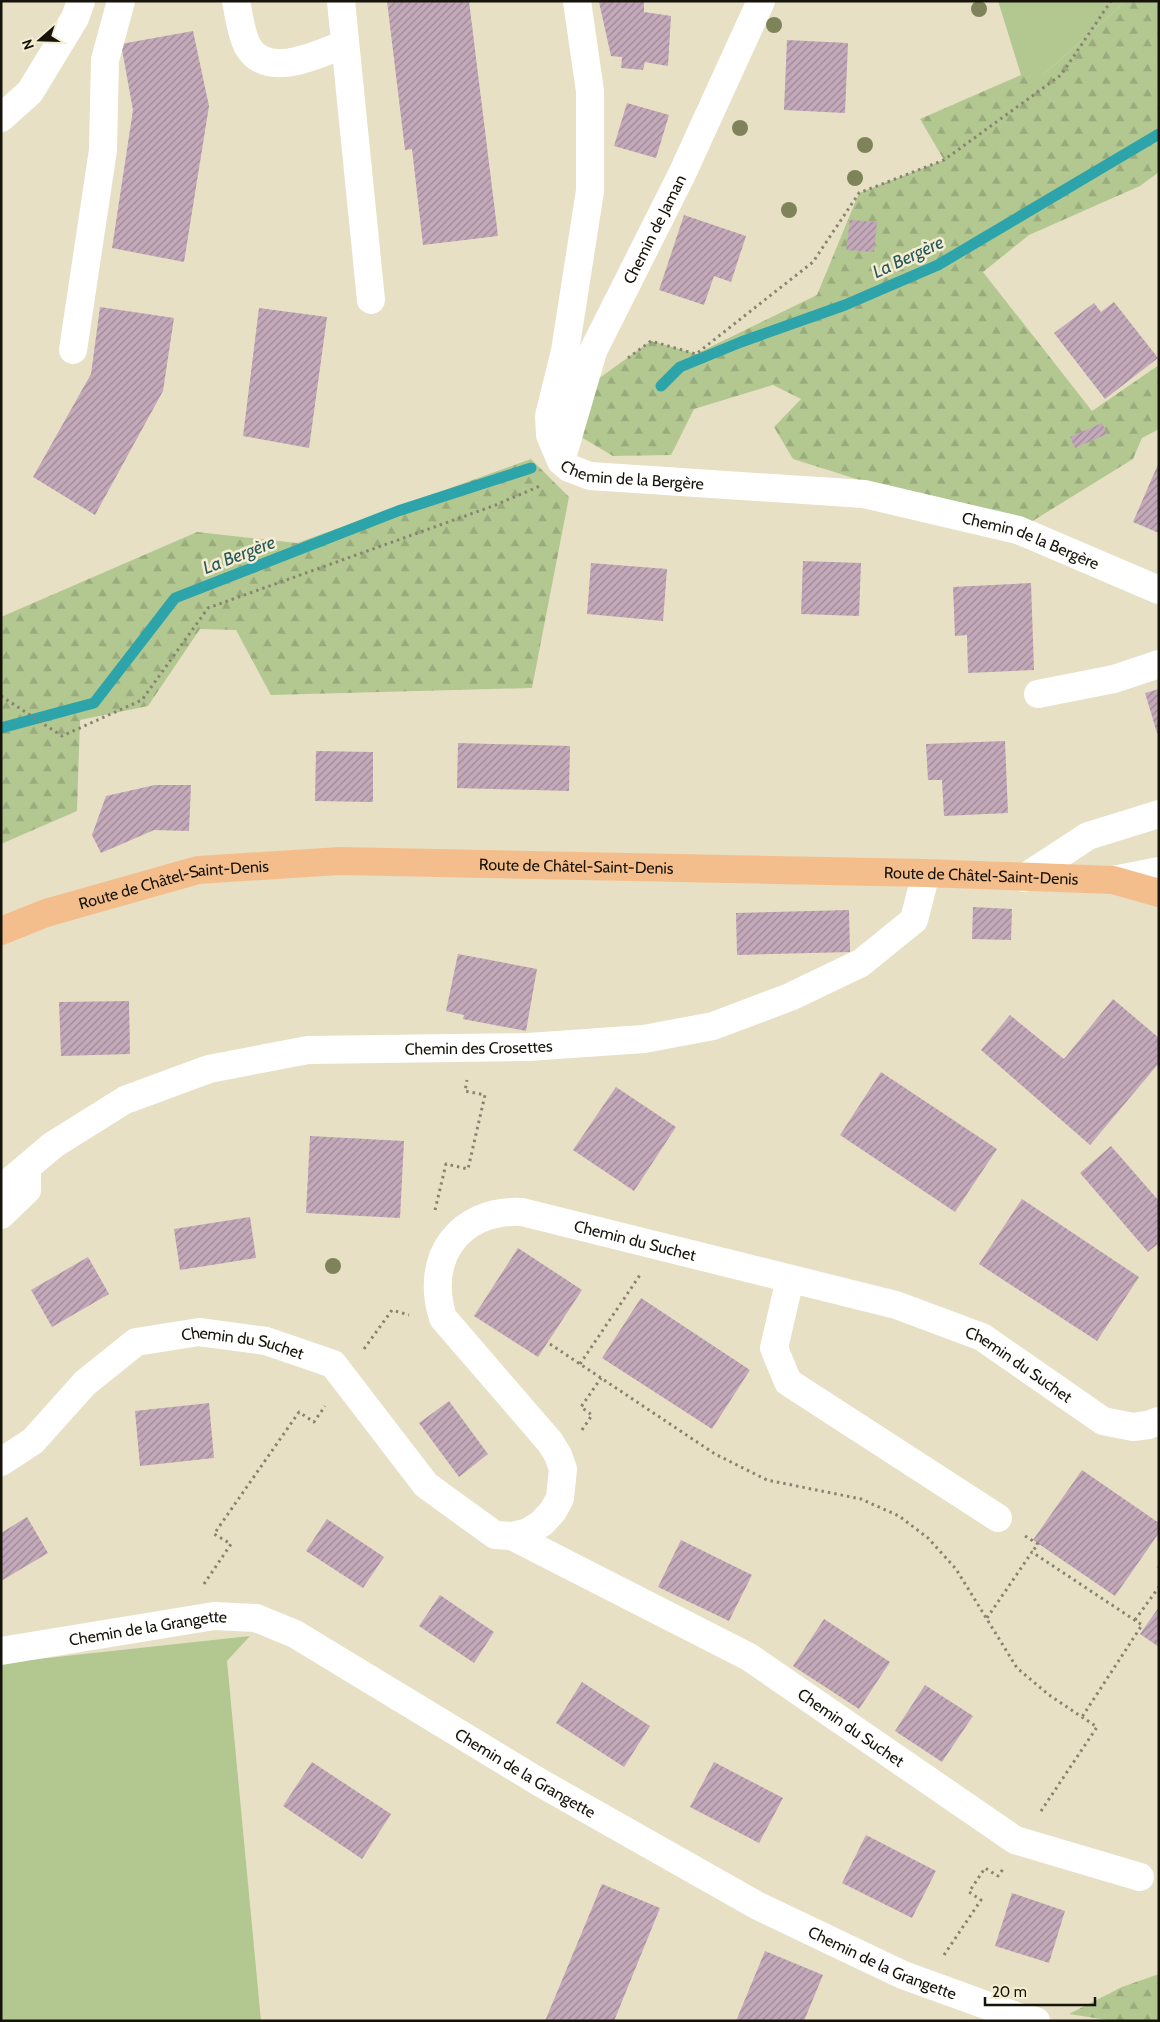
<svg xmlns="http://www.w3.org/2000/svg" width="1160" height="2022" viewBox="0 0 1160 2022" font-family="Cabin,sans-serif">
  <defs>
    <pattern id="forest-firs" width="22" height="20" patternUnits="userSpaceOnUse" patternTransform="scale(1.25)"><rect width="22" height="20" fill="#b3c891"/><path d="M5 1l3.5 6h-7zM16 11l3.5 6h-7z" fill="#99ab7c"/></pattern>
    <pattern id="building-hatch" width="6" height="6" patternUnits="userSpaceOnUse" patternTransform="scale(1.25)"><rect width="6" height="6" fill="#c3a9b9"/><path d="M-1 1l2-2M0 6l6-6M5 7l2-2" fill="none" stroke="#9d8895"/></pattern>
  </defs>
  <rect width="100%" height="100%" fill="#e8e0c5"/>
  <path fill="#b3c891" d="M998,1h128l-83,74h-22z
    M250,1636l-23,25 34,360h-260v-358z"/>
  <path fill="url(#forest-firs)" d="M1126,1h33v171l-19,14 -111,49 -46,37 109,139 67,-46v64l-17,9 -9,21 -115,71 -225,-71 -19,-32 27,-28 -28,-14 -79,24 -23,46 -58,1 -32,-19 3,-48 67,-48 45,13 121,-59 42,-102 85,-33 -24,-41 101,-44h22z
    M531,459l38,38 -37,191 -261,7 -35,-65 -36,-1 -52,77 -68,14 -3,91 -76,33v-227l196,-85 100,11z
    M1159,1974v47h-45l-45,-7 53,-27z"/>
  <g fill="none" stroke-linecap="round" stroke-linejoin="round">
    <path stroke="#2da4aa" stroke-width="11" d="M661,386l19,-19 61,-25 104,-37 93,-40 221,-131
      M1,728l93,-25 81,-105 223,-87 133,-43"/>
  </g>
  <path fill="url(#building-hatch)" d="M387,1h82l29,235 -75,9 -11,-96 -7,1z
    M644,1v11l27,4 -3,50 -23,-4 -2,8 -22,-2 1,-11 -11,-1 -12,-54z
    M193,31l16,75 -25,156 -72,-14 21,-138 -12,-66z
    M787,40l61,3 -3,70 -61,-3z
    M627,103l42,12 -13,43 -42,-12z
    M684,215l62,21 -15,46 -17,-6 -10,29 -45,-15z
    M850,220l27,2 -3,30 -28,-2z
    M1114,302l44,56 -53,41 -51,-66 40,-30 7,9z
    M100,307l74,11 -11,73 -68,124 -62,-38 58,-103z
    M259,308l68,9 -18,131 -66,-12z
    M1102,423l5,11 -32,14 -5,-11z
    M1159,462v71l-26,-11z
    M803,561l58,2 -2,53 -58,-2z
    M591,563l76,6 -4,52 -76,-7z
    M1031,583l3,87 -66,3 -1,-38 -12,1 -2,-49z
    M1159,689v44h-2l-12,-40z
    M1005,741l3,72 -64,3 -2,-36h-14l-2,-36z
    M458,743l112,3 -1,45 -112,-3z
    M316,751l57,1v50l-58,-1z
    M155,785h36l-2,46 -35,-1 -53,23 -9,-18 14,-39z
    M973,907l39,2 -1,31 -39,-1z
    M849,910l1,42 -113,3 -1,-42z
    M458,954l79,15 -11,62 -63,-12 1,-4 -18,-4z
    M1113,999l46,39v25l-69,82 -109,-95 29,-35 54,44z
    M129,1001l1,53 -69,2 -2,-54z
    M881,1072l116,77 -42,63 -115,-77z
    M616,1087l60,40 -42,64 -61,-41z
    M310,1136l94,5 -4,77 -94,-5z
    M1111,1146l48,55v42l-11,9 -68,-79z
    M1022,1199l117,78 -42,64 -118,-77z
    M250,1217l6,41 -76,12 -6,-41z
    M518,1248l64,42 -44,67 -64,-41z
    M88,1257l21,37 -57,33 -21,-37z
    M641,1298l109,72 -38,59 -110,-71z
    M449,1401l39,53 -29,23 -40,-54z
    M209,1403l5,55 -74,8 -5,-55z
    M1082,1470l77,53v10l-44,63 -82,-56z
    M27,1517l21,36 -47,28v-48z
    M327,1519l57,38 -21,31 -57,-37z
    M681,1540l71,35 -23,46 -71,-34z
    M440,1595l54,37 -20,31 -55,-37z
    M1159,1607v40l-19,-13z
    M824,1619l66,43 -31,47 -66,-43z
    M582,1682l68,44 -26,41 -68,-44z
    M925,1685l48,31 -31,46 -47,-31z
    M312,1762l79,52 -29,45 -79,-53z
    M714,1762l69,36 -24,45 -69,-36z
    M866,1835l70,36 -24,47 -70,-35z
    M602,1884l58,24 -46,113h-69z
    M1012,1893l53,18 -16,52 -54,-17z
    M765,1951l58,24 -19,46h-68z"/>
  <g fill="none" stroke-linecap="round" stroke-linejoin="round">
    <path stroke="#898471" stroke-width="3" stroke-dasharray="2.5 4" stroke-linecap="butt" d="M628,358l23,-17 45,13 117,-92 46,-69 85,-33 117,-85 50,-74
      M1,696l61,40 80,-36 66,-92 285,-102 47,-20
      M435,1210l11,-46 22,5 17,-74 -20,-4 2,-11
      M550,1344l165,110 52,26 94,19 38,17 29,22 28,31 61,99 32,27 48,32 -58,87
      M364,1349l28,-39 17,5
      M580,1364l60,-89
      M582,1430l10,-15 -11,-8 20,-29
      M1025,1536l13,8 -6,8
      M1159,1566v3
      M204,1584l27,-40 -17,-10 85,-122 15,10 11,-16
      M987,1618l45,-66 110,73 -60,92
      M1135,1620l24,-33
      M944,1955l37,-55 -12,-8 16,-24 13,8 5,-7"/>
    <g stroke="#fff" stroke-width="28">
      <path d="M236,1c3,15 5,33 12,46 20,33 71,7 97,-3"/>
      <path d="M341,1l30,299"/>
      <path id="s1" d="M577,1l13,90v100l-25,160 -16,65 1,19 11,26 8,7 21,8 274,18 154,36 141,60"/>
      <path d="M1,118l29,-26 45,-74 6,-17"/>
      <path d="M73,350l30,-200 2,-90 16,-59"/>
      <path id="s2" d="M561,461l32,-110 89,-177 79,-173"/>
      <path d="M1038,694l76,-15 45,-15"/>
      <path d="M1024,878l64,-42 71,-22"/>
      <path d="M1113,880l46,-9"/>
      <path id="s3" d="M1,1189l52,-44 72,-45 84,-31 99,-19 220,-3 116,-8 69,-13 77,-29 71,-34 53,-43 12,-47"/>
      <path d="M1,1215l26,-25v-15"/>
      <path d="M790,1279l-16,69 14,34 210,136"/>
      <path id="s4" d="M1,1462l32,-21 52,-58 51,-41 63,-10 67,9 67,23 93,121 69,50 17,1 16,-4 14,-9 11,-12 7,-13 3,-29 -5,-14 -8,-13 -107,-124c-19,-59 15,-109 79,-106l374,93 86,32 121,84 30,6 15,-2 11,-4"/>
      <path id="s5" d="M512,1536l237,121 266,183 125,37"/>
      <path id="s6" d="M1,1651l213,-35 42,2 39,16 244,148 219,124 145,69 113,41 20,5"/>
    </g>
    <path stroke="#f4be8c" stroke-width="28" id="s7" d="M1,931l45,-18 152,-43 142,-9 586,12 187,7 46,13"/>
  </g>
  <g fill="#7e8359">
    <circle cx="979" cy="9" r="8"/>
    <circle cx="774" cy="25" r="8"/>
    <circle cx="740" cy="128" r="8"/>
    <circle cx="865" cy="145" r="8"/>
    <circle cx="855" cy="178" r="8"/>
    <circle cx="789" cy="210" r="8"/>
    <circle cx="333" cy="1266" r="8"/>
  </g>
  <g text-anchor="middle" stroke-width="5" stroke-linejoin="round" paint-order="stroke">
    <g font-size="16" fill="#16130a" stroke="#f5edd2">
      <text dy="6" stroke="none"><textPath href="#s2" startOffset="251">Chemin de Jaman</textPath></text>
      <text dy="6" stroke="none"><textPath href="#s1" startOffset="542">Chemin de la Bergère</textPath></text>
      <text dy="6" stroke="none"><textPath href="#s1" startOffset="948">Chemin de la Bergère</textPath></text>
      <text dy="6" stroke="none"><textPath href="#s7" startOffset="585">Route de Châtel-Saint-Denis</textPath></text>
      <text dy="6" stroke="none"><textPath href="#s7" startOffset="990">Route de Châtel-Saint-Denis</textPath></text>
      <text dy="6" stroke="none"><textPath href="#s7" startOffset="180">Route de Châtel-Saint-Denis</textPath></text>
      <text dy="6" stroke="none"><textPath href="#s3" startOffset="514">Chemin des Crosettes</textPath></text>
      <text dy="6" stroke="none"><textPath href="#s4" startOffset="1202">Chemin du Suchet</textPath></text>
      <text dy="6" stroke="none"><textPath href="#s4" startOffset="290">Chemin du Suchet</textPath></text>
      <text dy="6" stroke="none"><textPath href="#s4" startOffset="1608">Chemin du Suchet</textPath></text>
      <text dy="6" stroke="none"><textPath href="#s6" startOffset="149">Chemin de la Grangette</textPath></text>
      <text dy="6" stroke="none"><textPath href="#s5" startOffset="390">Chemin du Suchet</textPath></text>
      <text dy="6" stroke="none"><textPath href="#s6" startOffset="569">Chemin de la Grangette</textPath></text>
      <text dy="6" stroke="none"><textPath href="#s6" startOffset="974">Chemin de la Grangette</textPath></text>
    </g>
    <g font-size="18" font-style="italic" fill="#28595b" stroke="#f5edd2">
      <text transform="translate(908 257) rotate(-25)" y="6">La Bergère</text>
      <text transform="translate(239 555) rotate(-21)" y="6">La Bergère</text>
    </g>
  </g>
  <rect width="1160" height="2022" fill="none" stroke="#16130a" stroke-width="5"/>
  <g transform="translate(40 40) rotate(250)" stroke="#f5edd2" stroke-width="4" paint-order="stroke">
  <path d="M0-4L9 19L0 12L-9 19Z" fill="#16130a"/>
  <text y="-8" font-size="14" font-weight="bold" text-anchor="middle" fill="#16130a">N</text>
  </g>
  <path d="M985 1997v8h110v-8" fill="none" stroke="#16130a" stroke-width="2.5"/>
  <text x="992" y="1997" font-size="15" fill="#16130a" stroke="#f5edd2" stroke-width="4" paint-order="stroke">20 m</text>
</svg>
